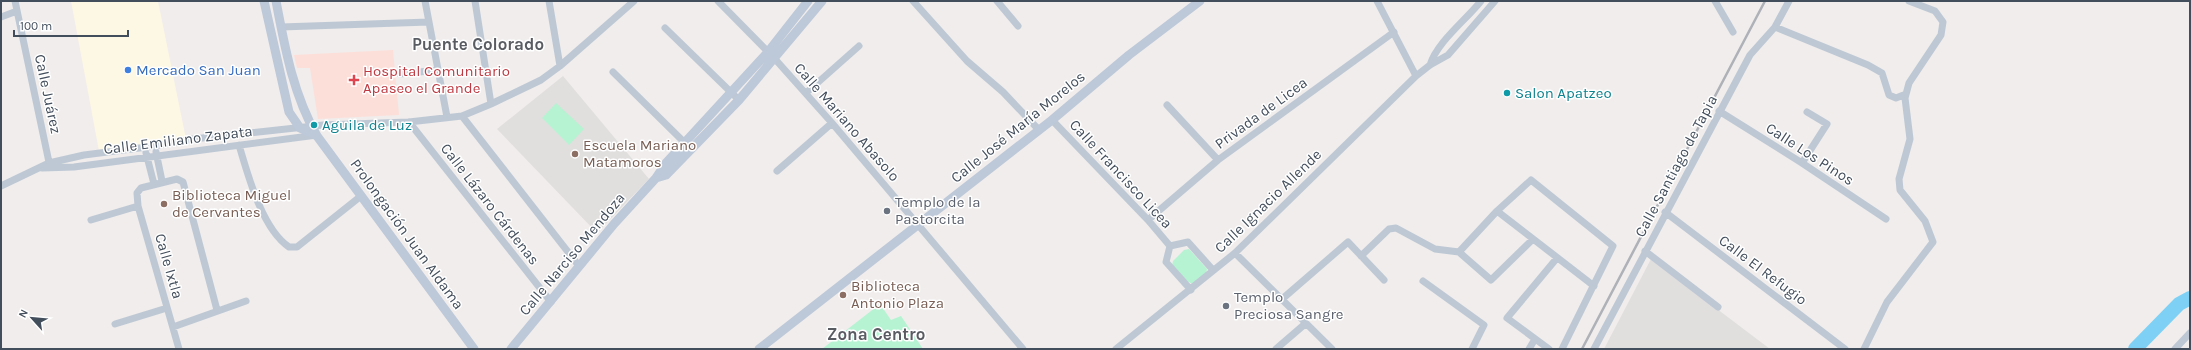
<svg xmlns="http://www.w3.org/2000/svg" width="2191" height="350" viewBox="0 0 2191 350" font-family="Karla,sans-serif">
  <rect width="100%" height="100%" fill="#f0edec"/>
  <path fill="#fdf8e3" d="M71,1h87l28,138 -87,12z"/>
  <path fill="#e1dede" d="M563,76l86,103 -52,54 -100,-104z
    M1651,259l119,90h-166z"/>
  <path fill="#fddfd9" d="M393,50l6,65 -81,4 -8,-51h-13l-3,-13z"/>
  <path fill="#b5f3d2" d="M556,103l28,26 -15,16 -27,-27z
    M1189,249l18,20 -1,5 -14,10 -5,-3 -15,-15 1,-5 11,-11z
    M880,304l11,16 10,-4 22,33h-101z"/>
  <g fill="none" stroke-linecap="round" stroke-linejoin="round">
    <path stroke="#7ed1f4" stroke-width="14" d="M2135,349l44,-45 11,-6"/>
    <path stroke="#bec8d4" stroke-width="7" d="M15,1l35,166
      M425,1l22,116
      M475,1l16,103
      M549,1l11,65
      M718,1l57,58 57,64 191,226
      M913,1l54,60 36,31 36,38
      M997,1l21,25
      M1377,1l39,75
      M1715,1l18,31
      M1,17l16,-6
      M281,27l148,-5
      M1775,27l93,38 14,8 7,22 7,3 10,-4
      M665,28l74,72
      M1430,65c7,-23 36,-45 51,-64
      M613,72l74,73
      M400,74l38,-4
      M806,93l53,-47
      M1167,105l51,55
      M1719,111l83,52 84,56
      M462,116l117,150
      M1052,120l96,100 22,26
      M409,122l142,180
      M239,145c9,30 23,84 50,102h8l64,-51
      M156,152l6,29
      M146,153l8,31
      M1802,163l25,-39 -20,-12
      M42,168l32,-1 243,-32
      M777,171l55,-48
      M1,186l48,-23 35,-8 71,-9 38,-7 130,-14 86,-3 53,-6 29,-12 50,-24 19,-14 74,-65
      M1497,211l97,75
      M1665,212l180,137
      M91,220l47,-14
      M1148,220l70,-60 176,-128
      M1645,251l73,56
      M1459,252l38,-41 34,-31 82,66 -51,103
      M1235,253l97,96
      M1361,256l28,-27 7,-1 39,21 24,3 32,28 42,-41
      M1423,281l61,44 -12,24
      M1191,290l-25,-28 4,-16 18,-4 25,28
      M1281,300l67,-58 36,38
      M115,324l52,-16
      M173,327l73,-26
      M179,349l-41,-143 -1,-13 4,-5 36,-9 6,3 34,128
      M1116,349l119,-96 181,-177 14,-11 18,-10 47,-54
      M1276,349l29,-25
      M1529,349l6,-10
      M1549,349l-42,-31 50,-60
      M1594,349l156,-294 25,-28 14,-26
      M1864,349l23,-47 46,-60 -8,-21 -25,-31 -1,-11 11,-40 -5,-41 4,-15 32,-48 2,-13 -8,-11 -26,-10
      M2175,349l15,-16"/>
    <path stroke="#bdc8d8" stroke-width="9" d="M264,1l25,111 11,16 17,8
      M276,1c9,47 17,93 41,135l157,213
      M656,178l10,-3 73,-75 83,-99
      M511,349l103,-125 42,-46 10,-15 102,-111 40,-51
      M759,349l293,-229 77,-65 71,-54"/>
    <path stroke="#aeb1b8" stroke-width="2.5" d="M1582,349l183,-348"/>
  </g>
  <circle fill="#3f7fe0" stroke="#fff" stroke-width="1.5" cx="128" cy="70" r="4"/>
  <path fill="#e0444e" stroke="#fff" stroke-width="1.5" d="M352 74h4v4h4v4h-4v4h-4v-4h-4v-4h4z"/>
  <g fill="#0f9aa8" stroke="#fff" stroke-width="1.5">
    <circle cx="1507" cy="93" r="4"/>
    <circle cx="314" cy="125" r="4"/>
  </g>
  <g fill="#8d6e63" stroke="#fff" stroke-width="1.5">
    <circle cx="575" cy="154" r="4"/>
    <circle cx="164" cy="204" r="4"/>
    <circle cx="843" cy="295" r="4"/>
  </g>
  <g fill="#6b7280" stroke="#fff" stroke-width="1.5">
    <circle cx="887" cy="211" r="4"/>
    <circle cx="1226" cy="306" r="4"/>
  </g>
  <g text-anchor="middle" stroke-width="3" stroke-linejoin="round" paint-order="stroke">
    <g font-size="15" fill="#366cbe" stroke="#fff" text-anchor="start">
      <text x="136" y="75">Mercado San Juan</text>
    </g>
    <g font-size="15" fill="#be3a42" stroke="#fff" text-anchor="start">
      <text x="363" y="76">Hospital Comunitario<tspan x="363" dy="17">Apaseo el Grande</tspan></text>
    </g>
    <g font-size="15" fill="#0d838f" stroke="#fff" text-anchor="start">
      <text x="1515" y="98">Salon Apatzeo</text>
      <text x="322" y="130">Aguila de Luz</text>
    </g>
    <g font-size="15" fill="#434e5c" stroke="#fff">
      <text transform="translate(48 94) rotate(78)" y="5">Calle Juárez</text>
      <text transform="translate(1261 113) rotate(-36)" y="5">Privada de Licea</text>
      <text transform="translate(847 122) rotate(49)" y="5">Calle Mariano Abasolo</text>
      <text transform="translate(1018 127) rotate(-39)" y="5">Calle José María Morelos</text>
      <text transform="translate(178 140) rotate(-7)" y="5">Calle Emiliano Zapata</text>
      <text transform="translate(1810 154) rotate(33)" y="5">Calle Los Pinos</text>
      <text transform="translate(1676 166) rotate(-62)" y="5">Calle Santiago de Tapia</text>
      <text transform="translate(1121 174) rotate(47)" y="5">Calle Francisco Licea</text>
      <text transform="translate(1268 201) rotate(-44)" y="5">Calle Ignacio Allende</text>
      <text transform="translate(490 204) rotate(52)" y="5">Calle Lázaro Cárdenas</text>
      <text transform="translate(407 234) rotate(54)" y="5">Prolongación Juan Aldama</text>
      <text transform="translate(572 254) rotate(-50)" y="5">Calle Narciso Mendoza</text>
      <text transform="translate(169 266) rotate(74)" y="5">Calle Ixtla</text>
      <text transform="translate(1763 270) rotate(37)" y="5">Calle El Refugio</text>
    </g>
    <g font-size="15" fill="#785e54" stroke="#fff" text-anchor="start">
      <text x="583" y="150">Escuela Mariano<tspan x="583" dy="17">Matamoros</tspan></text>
      <text x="172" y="200">Biblioteca Miguel<tspan x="172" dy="17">de Cervantes</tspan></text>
      <text x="851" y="291">Biblioteca<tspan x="851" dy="17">Antonio Plaza</tspan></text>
    </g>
    <g font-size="15" fill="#5b616d" stroke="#fff" text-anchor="start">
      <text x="895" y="207">Templo de la<tspan x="895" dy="17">Pastorcita</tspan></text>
      <text x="1234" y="302">Templo<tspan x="1234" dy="17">Preciosa Sangre</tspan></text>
    </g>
    <g font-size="17" font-weight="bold" fill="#595c62" stroke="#fff">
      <text x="478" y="50">Puente Colorado</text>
      <text x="876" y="340">Zona Centro</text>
    </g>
  </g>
  <rect width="2191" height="350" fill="none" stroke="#434e5c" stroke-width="4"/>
  <g transform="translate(32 318) rotate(297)" stroke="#ffffff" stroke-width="3" paint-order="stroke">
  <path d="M0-3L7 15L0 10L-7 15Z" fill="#434e5c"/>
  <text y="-6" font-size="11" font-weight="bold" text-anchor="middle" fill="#434e5c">N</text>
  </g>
  <path d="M14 30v6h114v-6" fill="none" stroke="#434e5c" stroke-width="2"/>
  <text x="20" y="30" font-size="12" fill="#434e5c" stroke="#ffffff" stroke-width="3" paint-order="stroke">100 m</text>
</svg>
